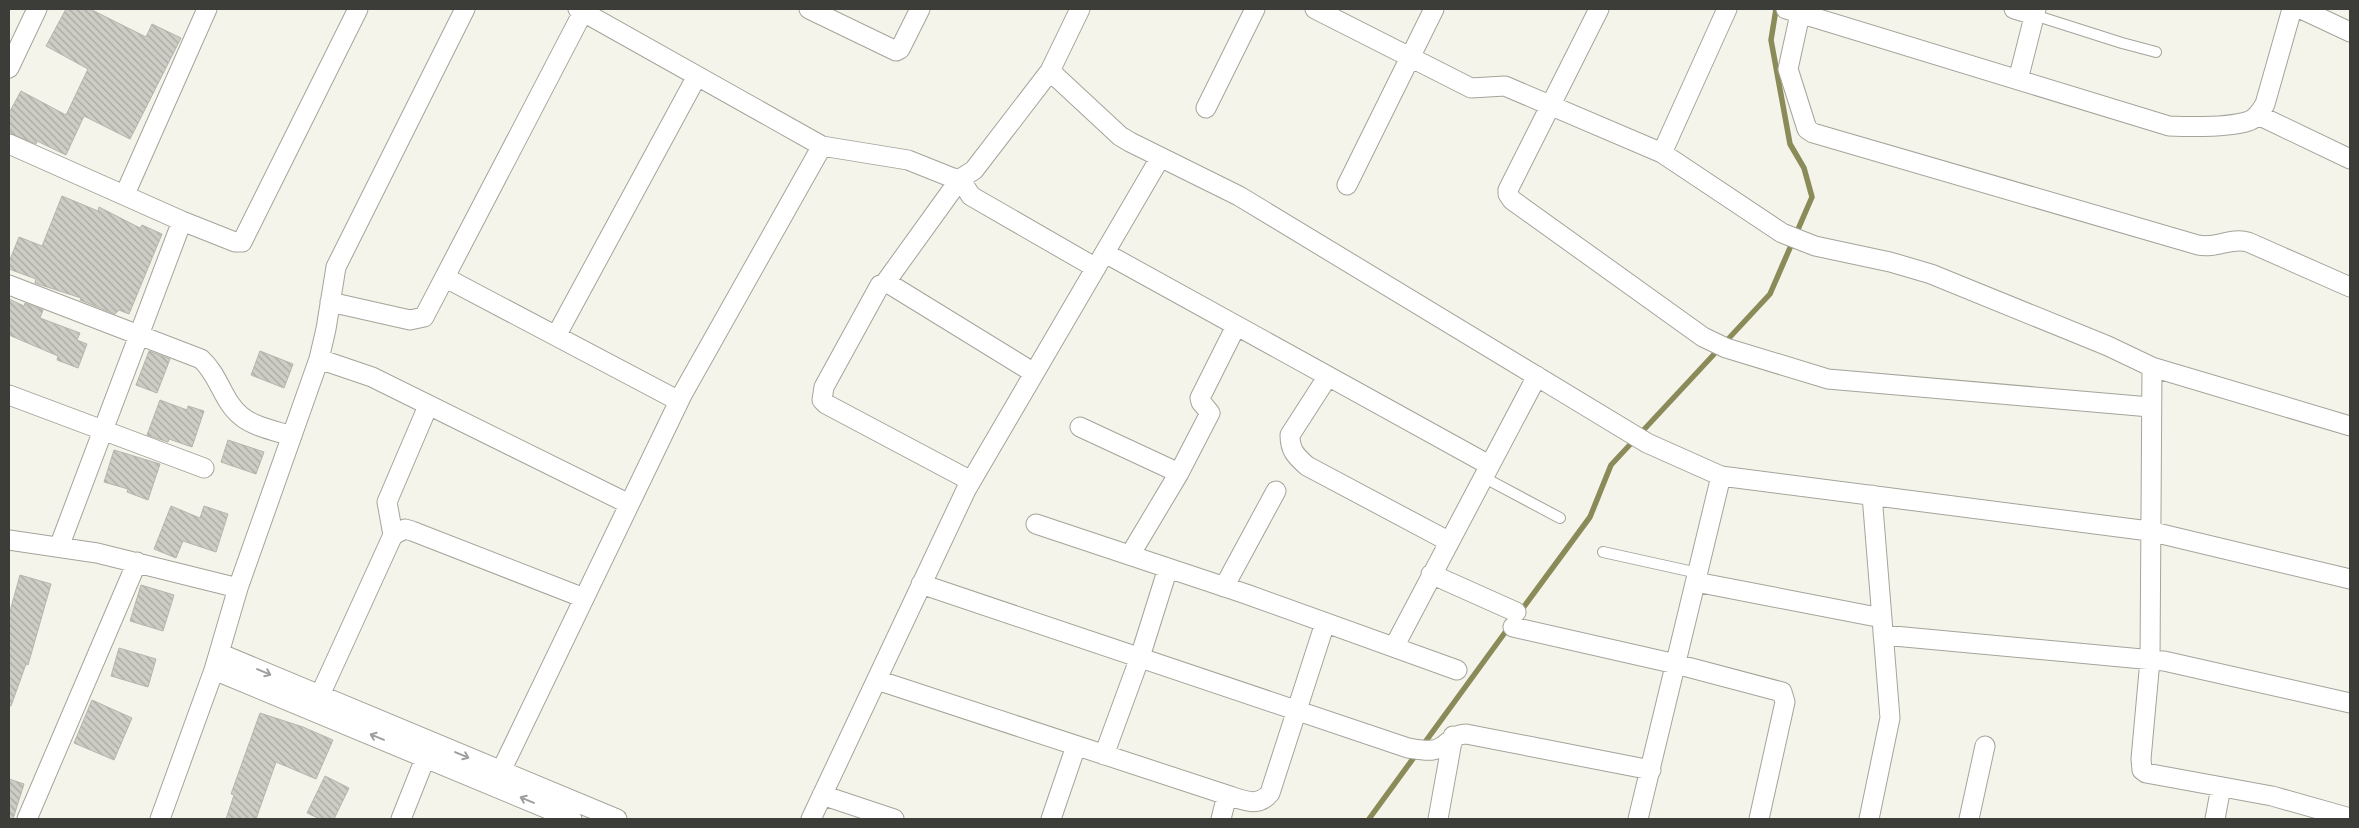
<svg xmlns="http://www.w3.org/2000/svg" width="2359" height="828" viewBox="0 0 2359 828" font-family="Overpass,sans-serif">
  <defs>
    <pattern id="building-back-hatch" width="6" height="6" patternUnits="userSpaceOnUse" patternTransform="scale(1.25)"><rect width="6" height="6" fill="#cdcdc5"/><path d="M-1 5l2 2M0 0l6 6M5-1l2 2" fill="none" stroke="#a8a8a1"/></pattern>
  </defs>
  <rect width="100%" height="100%" fill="#f4f4eb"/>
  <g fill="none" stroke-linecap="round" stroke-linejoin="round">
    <path stroke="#8b8b5a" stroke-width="5.5" d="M1520,612l70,-95 21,-52 159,-171 42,-97 -8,-29 -14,-24 -19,-104 5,-31
      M1369,819l140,-192"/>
  </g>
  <path fill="url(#building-back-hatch)" stroke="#b6b6ad" d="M66,9h24l56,28 6,-13 29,14 -51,101 -46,-23 -18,39 -29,-14 -1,3 -27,-11v-20l12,-22 45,24 22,-46 -42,-23z
    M62,196l36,15 1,-4 41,21 2,-3 20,9 -33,80 -10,-4 -4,4 -35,-14 1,-2 -46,-15 1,-4 -27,-10v-7l10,-25 23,9z
    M9,299l15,7 1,-3 18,7 -3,8 40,15 -3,7 10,4 -9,24 -21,-8 1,-4 -49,-21z
    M149,351l21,8 -13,34 -21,-8z
    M260,351l33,13 -9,24 -33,-13z
    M160,400l27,10 1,-4 16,5 -12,36 -23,-8 -1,3 -21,-7z
    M228,440l36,12 -8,22 -35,-12z
    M114,450l46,14 -12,36 -21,-8 1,-3 -24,-7z
    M171,506l29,12 4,-12 24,8 -12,38 -33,-11 -7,17 -22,-9z
    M20,575l31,9 -23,81 -2,-1 -15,42h-2v-91z
    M141,585l33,10 -11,36 -33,-10z
    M119,648l37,11 -8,28 -37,-11z
    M92,700l40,18 -18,42 -40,-17z
    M260,713l43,14 30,13 -17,39 -40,-17 -20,57h-30l8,-24 -3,-1z
    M325,776l24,12 -15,31h-14l-13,-6z
    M9,779l15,5 -11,35h-4z"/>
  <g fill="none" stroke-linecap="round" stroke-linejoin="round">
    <g stroke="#a4a49b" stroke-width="12">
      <path id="service" d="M2034,15l88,28 34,9
        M1483,477l77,41
        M1603,552l95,21"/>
    </g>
    <g stroke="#a4a49b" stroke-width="21">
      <path id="minor" d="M578,9l244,137 86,14 45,18 7,1 14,-9 76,-99
        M809,9l87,42 4,-2 20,-40
        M1080,9l-30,62 70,65 10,6 109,54 408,247 74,33 428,55 201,48
        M1315,9l156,79 34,-2 157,67 120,80 33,13 75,16 41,12 177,72 44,21 198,59
        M1599,9l-91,181v4l4,6 191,137 23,11 102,31 322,28
        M1786,9l383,117c23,1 58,2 80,-5 8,-3 12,-10 16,-17l27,-95
        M2014,9l20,6
        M2301,9l49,23
        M1800,14l-12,55 19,60 6,4 385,112c18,4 33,-8 50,-3l102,45
        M9,68l28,-59
        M2018,80l18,-71
        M1206,108l49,-99
        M2258,115l92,44
        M9,144l173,77 53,21h7l116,-233
        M1662,153l65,-144
        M1347,185l87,-176
        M125,194l82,-185
        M1105,253l384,212
        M446,278l233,123
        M885,283l75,-104 11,17 125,72
        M9,285l192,74c18,16 22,43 40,57 13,11 35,15 51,20
        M330,302l80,18 14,-3 159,-305
        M556,336l141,-260
        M319,359l53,18 257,127
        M2152,367l-2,293 -9,99 1,11 4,3 126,23 78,22
        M1328,376l-38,59c0,16 6,21 17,31l141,75
        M9,395l195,73
        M1080,427l99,46
        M971,481l-145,-77 -4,-4 2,-13 56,-102 5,-2 6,2 143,88
        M1036,524l210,70 211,76
        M393,535l-6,-33 41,-96
        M9,540l88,13 141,35 -24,82 -54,149
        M59,547l123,-326
        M1130,555l49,-82 31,-60 -9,-11 -1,-4 36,-72
        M1431,574l85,38
        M1696,582l186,36
        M921,584l487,164c7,1 17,3 25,2 13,-1 16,-15 33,-16l185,36
        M1224,587l52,-96
        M238,588l81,-229 7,-30 10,-62 129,-258
        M1513,627l163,37 106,28 3,10 -26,117
        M1883,635l281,26 186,42
        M1394,647l143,-271
        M219,653l398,166
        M214,670l358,149
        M877,680l350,115c16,5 31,13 43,-2l55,-170
        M320,695l73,-160 12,-6 7,2 172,67
        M1104,755l36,-98 28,-89
        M501,771l182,-378 139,-247
        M822,795l72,24
        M27,819l110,-257
        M401,819l29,-73
        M811,819l155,-329 194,-332
        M1051,819l25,-73
        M1221,819l6,-24
        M1438,819l15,-83
        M1638,819l83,-343
        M1869,819l21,-101 -18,-223
        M1969,819l16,-73
        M2215,819l6,-32"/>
    </g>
    <use href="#service" stroke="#fff" stroke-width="10"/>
    <use href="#minor" stroke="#fff" stroke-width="19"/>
  </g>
  <defs><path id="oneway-shaft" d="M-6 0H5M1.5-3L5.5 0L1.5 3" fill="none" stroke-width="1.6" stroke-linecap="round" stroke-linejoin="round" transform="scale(1.25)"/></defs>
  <g stroke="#9e9e9c">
    <use href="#oneway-shaft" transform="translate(264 672) rotate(23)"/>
    <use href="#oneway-shaft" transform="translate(377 737) rotate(-158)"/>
    <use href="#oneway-shaft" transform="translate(462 755) rotate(23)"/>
    <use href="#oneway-shaft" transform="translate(527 800) rotate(-157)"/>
  </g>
  <rect width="2359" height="828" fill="none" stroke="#3c3c38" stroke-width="20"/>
</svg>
